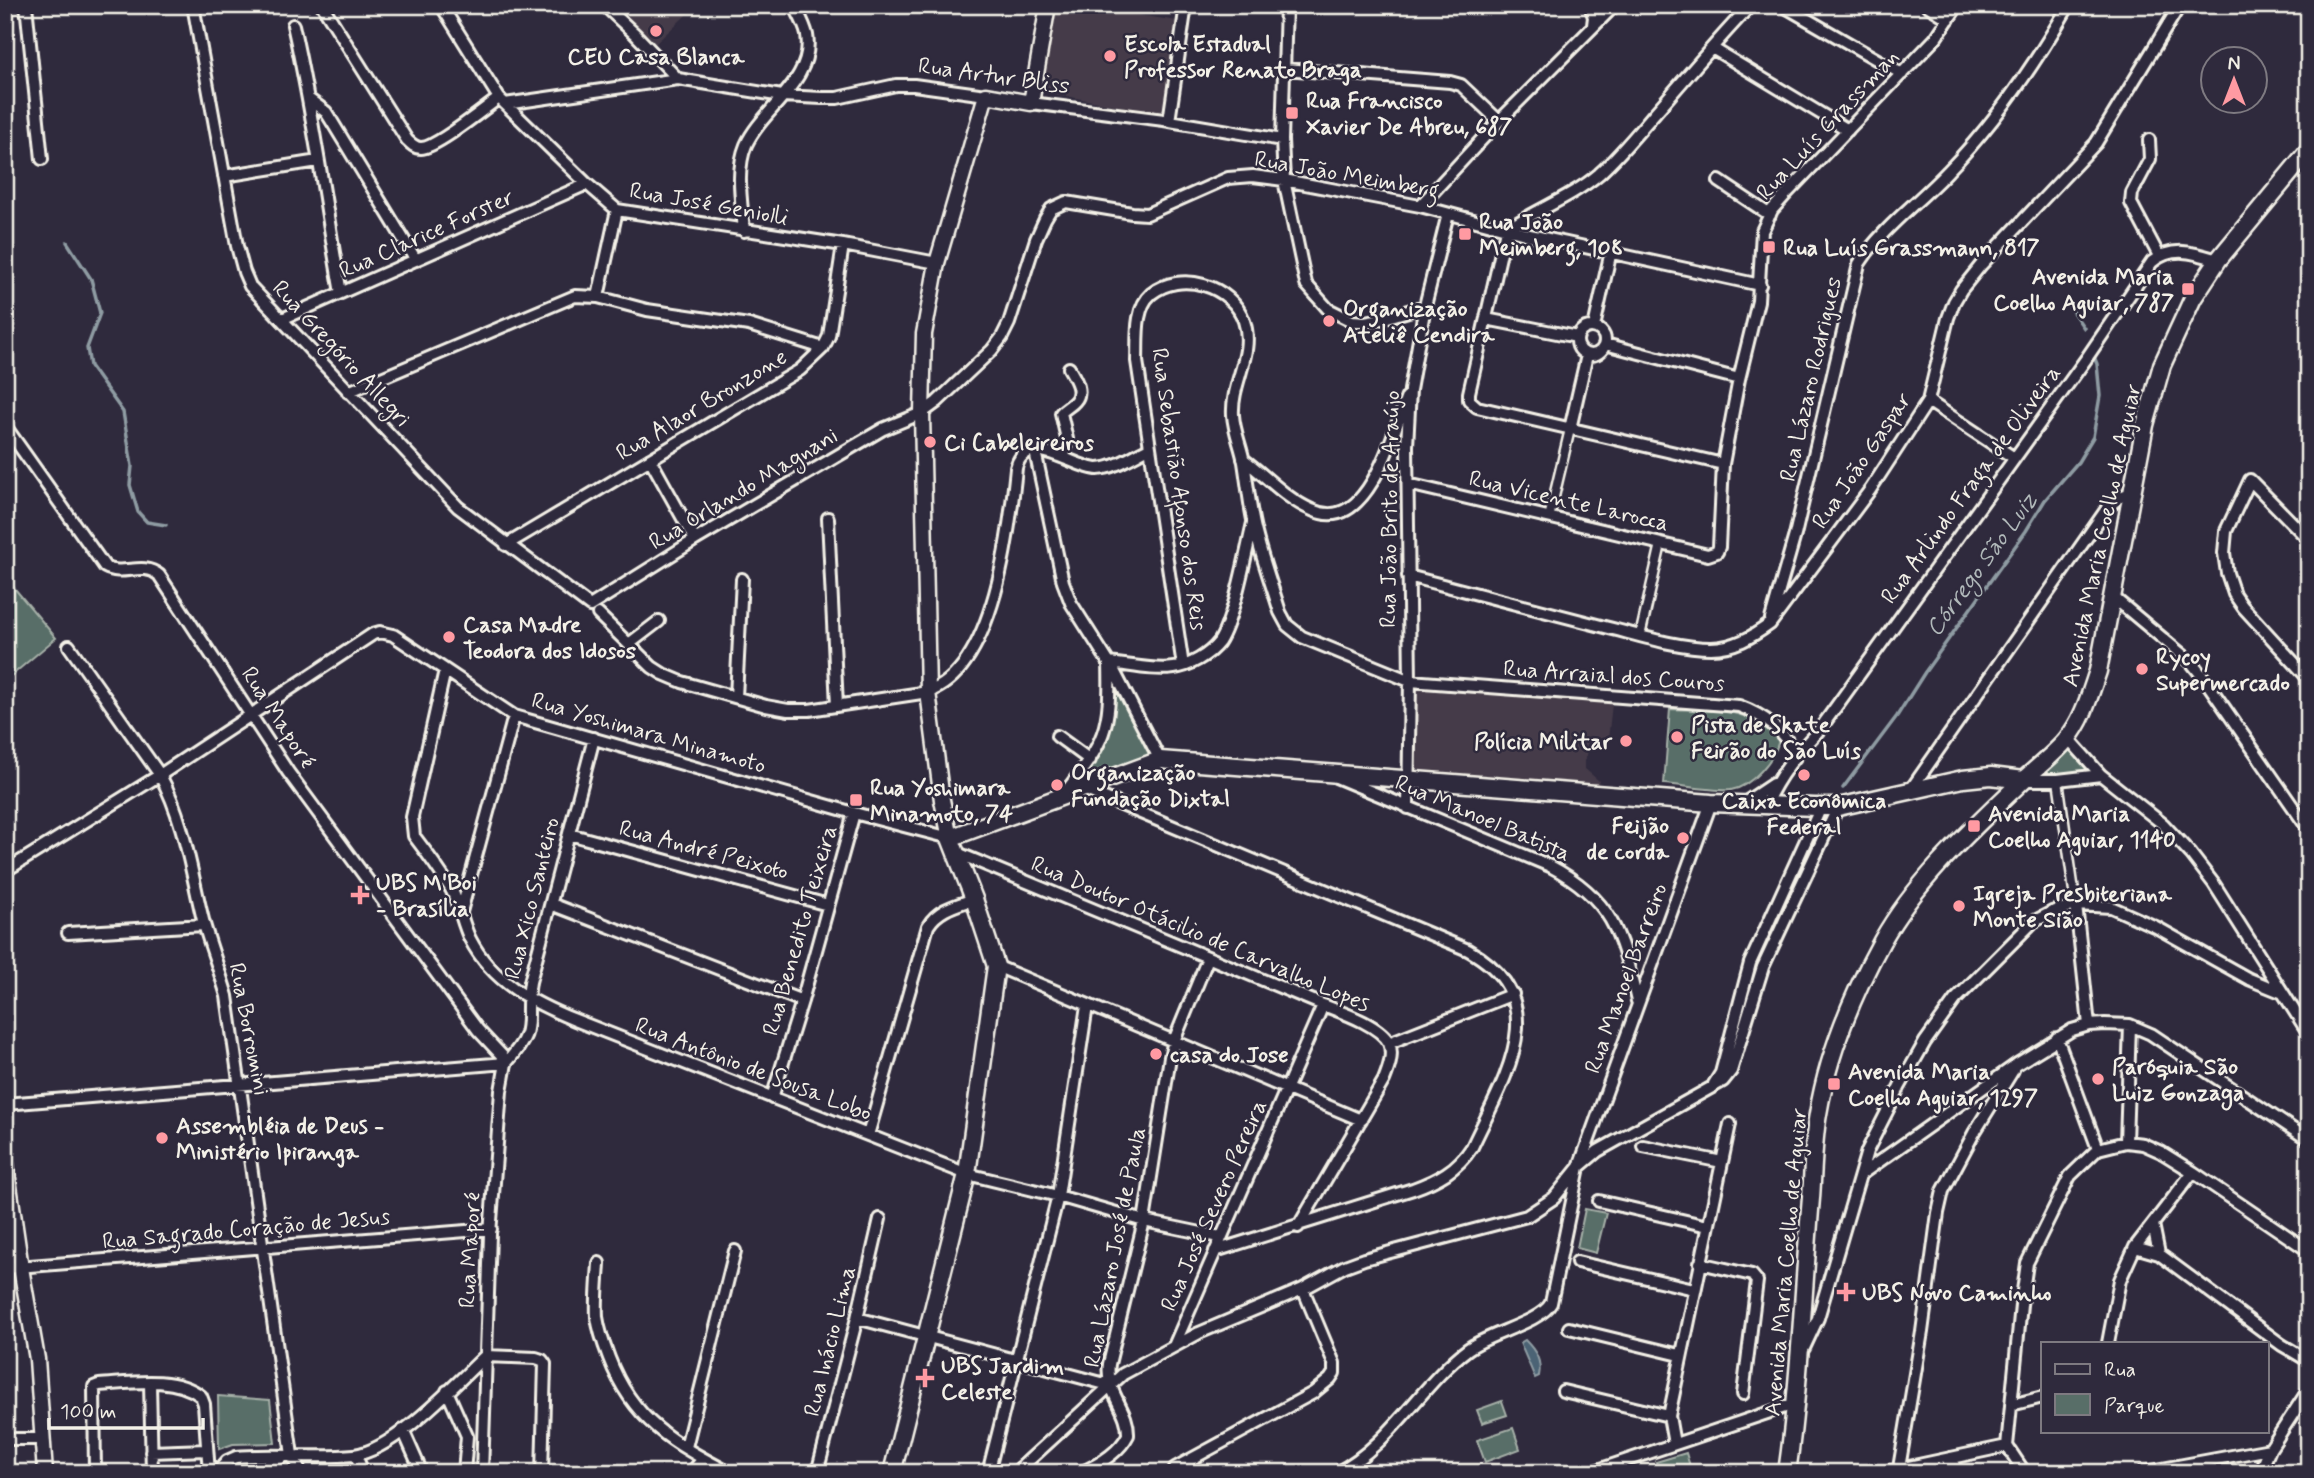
<svg xmlns="http://www.w3.org/2000/svg" width="2314" height="1478" viewBox="0 0 2314 1478" font-family="Mynerve,sans-serif">
  <rect width="100%" height="100%" fill="#2f2a3d"/>
  <filter id="ink" filterUnits="userSpaceOnUse"><feTurbulence type="fractalNoise" baseFrequency=".0143" numOctaves="2"/><feDisplacementMap in="SourceGraphic" scale="14" xChannelSelector="R" yChannelSelector="G"/><feConvolveMatrix kernelMatrix="1 2 1 2 8 2 1 2 1" color-interpolation-filters="sRGB"/></filter>
  <g filter="url(#ink)">
    <path fill="#443b48" d="M614,5h83l-42,39z
      M1055,5h16l107,16 -12,94 -127,-24z
      M1416,689l196,15 -4,36 -19,-4 -5,32 15,13 -3,9 -181,-14z"/>
    <path fill="#586e68" stroke="#a6b0a8" stroke-width="2" d="M5,577l51,61 -51,43z
      M1114,678l38,78 -70,24c25,-41 31,-54 32,-102z
      M1670,709c42,2 78,-4 109,31 -4,19 -28,47 -48,50 -12,2 -52,-5 -67,-6z
      M2071,749l24,26h-51l-1,-3z
      M1585,1209l21,4 -10,40 -19,-5z
      M218,1396l52,4 5,43 -42,1 -14,5z
      M1502,1401l5,14 -25,8 -5,-13z
      M1513,1428l7,21 -35,13 -8,-22z
      M1686,1453l6,20h-33l-3,-11z"/>
    <path fill="#4c6475" stroke="#8f9ca3" stroke-width="2" d="M1525,1340c11,11 17,21 14,36l-4,2 -15,-35z"/>
    <g fill="none" stroke-linecap="round" stroke-linejoin="round">
      <path stroke="#8f9ca3" stroke-width="3.5" d="M67,242l24,37 9,34 -13,35 3,18 33,46 9,54 -2,19 8,27 9,10 19,3
        M2068,305l16,23
        M1843,788l54,-72 28,-44 101,-141 19,-31 33,-38 15,-25 7,-41 -3,-32 -4,-10"/>
      <g stroke="#f4f1e8" stroke-width="13">
        <path id="pedestrian" d="M1549,518l21,-89
          M1640,636l21,-92
          M2058,780l18,125"/>
      </g>
      <g stroke="#f4f1e8" stroke-width="16">
        <path id="minor" d="M26,5l16,154
          M193,5l44,241 7,26 6,14 208,221 132,99 105,-66 188,-111 39,-16 15,-11 55,-52 10,-13 7,-14 27,-84 9,-20 6,-10 15,-7 66,11 15,1 81,-36 25,-2 31,4 136,26 105,28 235,51
          M322,5l85,135c4,4 8,8 14,8 15,0 64,-40 78,-50
          M441,5l58,93 88,86 30,26 226,35 94,18
          M604,5l31,29 43,45 104,17 40,2h15l59,-13h18l72,10
          M1286,5l-4,135 2,40 22,104 22,25 24,12 13,1 16,-3 44,-13
          M1590,5l4,12 -1,8
          M1782,5l120,69
          M1927,5l22,14
          M293,25c20,88 32,179 48,268
          M1712,48l136,82
          M1285,69l165,13 11,3 38,36
          M310,100l16,12 5,8 85,140
          M1031,103l133,17 118,20
          M505,104l173,-25
          M1169,121l17,-116
          M2149,140l1,19 -18,34 -1,10 28,53
          M224,176l94,-15
          M1719,181l51,34
          M1420,206l79,-85 116,-116
          M744,231c-2,-27 -9,-60 2,-86 16,-36 69,-65 61,-110 -2,-10 -8,-20 -13,-30
          M598,297l19,-87
          M282,319l305,-135
          M1486,319l91,18
          M1577 341a14 14 0 1 1 28 0a14 14 0 1 1-28 0Z
          M1594,327l17,-76
          M1605,344l134,35
          M348,392l227,-96 23,1 49,13 102,15 74,23
          M1928,401l86,57
          M5,426l100,141c18,10 37,-6 54,8l129,197 190,258 29,31
          M1570,429l17,-74
          M1035,451l28,131 8,21 38,60c21,2 44,8 65,5 16,-2 35,-13 45,-26 15,-23 27,-90 34,-119
          M1064,458l3,-19 -6,-26c4,-5 10,-7 14,-12 9,-10 -1,-24 -6,-33
          M650,459l45,81
          M1243,459c23,17 43,40 69,51 56,26 80,-76 95,-113
          M1723,464l-246,-57 -8,-7v-7l37,-163c30,-20 66,-33 93,-56 20,-18 37,-39 55,-60 32,-36 63,-74 97,-109
          M1408,484l300,71 9,-3 2,-5 4,-83 16,-85 19,-78 4,-70 10,-21 17,-19 146,-152 23,-34
          M828,518l9,188
          M2309,540l-59,-60 -24,51 -2,22 3,20 7,21 9,13 66,72
          M506,545l294,-175 23,-22 6,-12 14,-91
          M1408,576c64,16 128,33 193,50 34,8 75,22 110,22 23,0 41,-11 59,-24l100,-134 58,-89 20,-83 6,-16 7,-12 20,-25 115,-122 84,-138
          M2113,597l78,65 12,15 106,153
          M598,614l54,53 11,7 19,8 84,24 22,4h21l119,-18c67,-23 82,-164 88,-224 10,-40 59,1 82,1 18,-1 36,-14 51,-21
          M1771,619l24,-84 64,-271c23,-36 60,-62 89,-93 48,-49 87,-107 121,-166
          M629,644l30,-23
          M69,646l91,129c25,46 31,98 44,149 7,24 16,48 23,72l65,459 9,18
          M1111,665l49,95
          M1183,666l-46,-305c1,-21 -3,-52 14,-67 29,-24 81,-9 93,27 11,32 -13,62 -11,94 1,16 8,31 11,47 3,19 5,38 9,58 6,31 18,62 27,92l7,13 15,12 108,44 329,25c27,10 43,24 57,48
          M445,670l-33,147 2,19c13,17 26,35 37,53 9,16 11,34 19,50 22,43 63,64 105,81l392,154 91,22 86,25 76,16
          M736,697l6,-118
          M1057,736l33,24
          M2068,738l33,37 62,49 28,30 23,30 95,150
          M1336,777l214,89c64,34 71,69 87,135
          M2023,780h35l43,-5
          M1081,788l387,162c89,50 36,128 4,197 -15,23 -34,33 -59,42l-198,62
          M1909,792l197,-282 13,-13 13,-4
          M1064,794c41,-53 47,-64 45,-131
          M1743,804l30,-20
          M1765,806c13,-30 32,-53 55,-77l266,-370 66,-97c21,-17 43,-9 66,-2
          M1408,808l2,-127 -3,-235 3,-56 15,-84 23,-92
          M569,834l259,71
          M955,852l368,153c18,7 57,20 66,38 5,12 -1,27 -5,37l-86,147
          M5,871l155,-96 213,-141 7,-2 13,3 121,81 340,97 96,25
          M551,904l251,97
          M2076,905l13,120
          M461,912l53,-196
          M68,933l136,-8
          M996,966l365,154
          M2057,1038l41,111
          M1389,1043l124,-49
          M506,1063c33,-36 17,-39 24,-81l64,-244
          M1714,1084l7,-11 29,-110 71,-156
          M772,1098l30,-97 52,-188
          M5,1104l501,-41
          M868,1135l60,-209c10,-17 29,-21 46,-27
          M2126,1142l4,-117
          M1643,1146l79,16
          M1860,1175l7,-24 33,-65 25,-44 30,-42 78,-78 19,-10 24,-7 35,2 45,20 93,52 32,13
          M1599,1201l109,25
          M2153,1224l6,30
          M2135,1247l24,7 123,91 27,16
          M1577,1262l117,27
          M599,1263c-1,18 -3,36 -2,54 2,14 7,28 12,41 24,63 64,85 121,115
          M1700,1263l52,12 5,6 -14,113
          M5,1268l486,-39
          M857,1318l252,67
          M1569,1328l111,27
          M2108,1343l12,-63 15,-33 58,-75
          M1174,1346l149,-341
          M1804,1348l14,-30 42,-143 157,-111 55,-34 17,-5 16,-1 25,1 21,9 158,106
          M485,1356l51,2 6,2 3,4 -3,109
          M150,1383l2,90
          M447,1391l20,45 -3,37
          M1563,1391l106,25
          M2011,1405l32,-8
          M403,1430l19,43
          M5,1439h38
          M1674,1444l-5,-28 61,-292
          M2007,1446l14,-141 6,-42 43,-87 28,-27 28,-7 17,2 18,8 32,20 116,79
          M2007,1446l18,27
          M686,1447l49,-196
          M151,1452l55,-2
          M356,1455l7,18
          M1950,1458l8,15
          M1175,1468l138,-75 17,-14 4,-6v-10l-31,-74
          M1899,1468l23,-136 16,-119 5,-22 31,-58 39,-63
          M95,1473l-1,-86 5,-2c32,-2 75,-10 102,11l3,8 5,69
          M217,1473l10,-12 9,-4c39,-4 79,2 118,-2 41,-5 100,-70 131,-99
          M252,1473l29,-15
          M482,1473l8,-239 11,-143 5,-28
          M691,1473l12,-14
          M817,1473l40,-155 23,-99
          M988,1473l70,-277 29,-190
          M1015,1473l108,-99 76,-41 104,-44 42,-23 19,-7 163,-43 27,-18 25,-31 19,-16 125,-70 8,-10 32,-104 75,-160
          M1080,1473c18,-8 39,-20 48,-38 1,-26 -23,-42 -19,-71l35,-143 26,-164 4,-16 34,-83
          M1336,1473c55,-28 84,-88 132,-124 21,-16 72,-26 83,-46l28,-136 132,-364
          M1589,1473l208,-70
          M1881,1473l126,-27
          M2140,1473l130,-24
          M2260,1473l10,-24 39,-60"/>
      </g>
      <g stroke="#f4f1e8" stroke-width="19">
        <path id="tertiary" d="M950,838l-8,-38 -14,-108 -6,-279 2,-79 13,-71 49,-168 45,8 17,-98
          M5,1158l16,110 16,91 8,114"/>
      </g>
      <g stroke="#f4f1e8" stroke-width="21">
        <path id="secondary" d="M892,1473l75,-299 29,-208 -22,-67 -24,-61 210,-78 551,43 104,4h23l125,-28 28,-3 32,4
          M1787,1473c13,-91 16,-183 24,-275 2,-27 2,-56 7,-84 10,-60 35,-120 64,-173 33,-59 87,-109 135,-155 16,-16 36,-30 50,-47 16,-19 23,-45 31,-68l47,-246 17,-60 31,-67 25,-38 91,-110"/>
      </g>
      <use href="#pedestrian" stroke="#2f2a3d" stroke-width="8"/>
      <use href="#minor" stroke="#2f2a3d" stroke-width="10"/>
      <use href="#tertiary" stroke="#2f2a3d" stroke-width="14"/>
      <use href="#secondary" stroke="#2f2a3d" stroke-width="16"/>
    </g>
  </g>
  <g fill="#ff9aa2" stroke="#2f2a3d" stroke-width="2.5">
    <circle cx="656" cy="31" r="7"/>
    <circle cx="1110" cy="56" r="7"/>
    <rect x="1285" y="106" width="14" height="14" rx="3.5"/>
    <rect x="1458" y="227" width="14" height="14" rx="3.5"/>
    <rect x="1762" y="240" width="14" height="14" rx="3.5"/>
    <rect x="2181" y="282" width="14" height="14" rx="3.5"/>
    <circle cx="1329" cy="321" r="7"/>
    <circle cx="930" cy="442" r="7"/>
    <circle cx="449" cy="637" r="7"/>
    <circle cx="2142" cy="669" r="7"/>
    <circle cx="1677" cy="737" r="7"/>
    <circle cx="1626" cy="741" r="7"/>
    <circle cx="1804" cy="775" r="7"/>
    <circle cx="1057" cy="785" r="7"/>
    <rect x="849" y="793" width="14" height="14" rx="3.5"/>
    <rect x="1967" y="819" width="14" height="14" rx="3.5"/>
    <circle cx="1683" cy="838" r="7"/>
    <path d="M356.5 884.5h7v7h7v7h-7v7h-7v-7h-7v-7h7z"/>
    <circle cx="1959" cy="906" r="7"/>
    <circle cx="1156" cy="1054" r="7"/>
    <circle cx="2098" cy="1079" r="7"/>
    <rect x="1827" y="1077" width="14" height="14" rx="3.5"/>
    <circle cx="162" cy="1138" r="7"/>
    <path d="M1842.5 1281.5h7v7h7v7h-7v7h-7v-7h-7v-7h7z"/>
    <path d="M921.5 1367.5h7v7h7v7h-7v7h-7v-7h-7v-7h7z"/>
  </g>
  <g text-anchor="middle" stroke-width="5" stroke-linejoin="round" paint-order="stroke">
    <g font-size="23" font-weight="bold" fill="#f4f1e8" stroke="#2f2a3d" text-anchor="start">
      <text x="1124" y="51">Escola Estadual<tspan x="1124" dy="26">Professor Renato Braga</tspan></text>
      <text x="656" y="64" text-anchor="middle">CEU Casa Blanca</text>
      <text x="1306" y="108">Rua Francisco<tspan x="1306" dy="26">Xavier De Abreu, 687</tspan></text>
      <text x="1479" y="229">Rua João<tspan x="1479" dy="26">Meimberg, 108</tspan></text>
      <text x="1783" y="255">Rua Luís Grassmann, 817</text>
      <text x="2174" y="284" text-anchor="end">Avenida Maria<tspan x="2174" dy="26">Coelho Aguiar, 787</tspan></text>
      <text x="1343" y="316">Organização<tspan x="1343" dy="26">Ateliê Cendira</tspan></text>
      <text x="944" y="450">Ci Cabeleireiros</text>
      <text x="463" y="632">Casa Madre<tspan x="463" dy="26">Teodora dos Idosos</tspan></text>
      <text x="2156" y="664">Rycoy<tspan x="2156" dy="26">Supermercado</tspan></text>
      <text x="1691" y="732">Pista de Skate<tspan x="1691" dy="26">Feirão do São Luís</tspan></text>
      <text x="1612" y="749" text-anchor="end">Polícia Militar</text>
      <text x="1071" y="780">Organização<tspan x="1071" dy="26">Fundação Dixtal</tspan></text>
      <text x="870" y="795">Rua Yoshimara<tspan x="870" dy="26">Minamoto, 74</tspan></text>
      <text x="1804" y="808" text-anchor="middle">Caixa Econômica<tspan x="1804" dy="26">Federal</tspan></text>
      <text x="1988" y="821">Avenida Maria<tspan x="1988" dy="26">Coelho Aguiar, 1140</tspan></text>
      <text x="1669" y="833" text-anchor="end">Feijão<tspan x="1669" dy="26">de corda</tspan></text>
      <text x="376" y="890">UBS M'Boi<tspan x="376" dy="26">- Brasília</tspan></text>
      <text x="1973" y="901">Igreja Presbiteriana<tspan x="1973" dy="26">Monte Sião</tspan></text>
      <text x="1170" y="1062">casa do Jose</text>
      <text x="2112" y="1074">Paróquia São<tspan x="2112" dy="26">Luiz Gonzaga</tspan></text>
      <text x="1848" y="1079">Avenida Maria<tspan x="1848" dy="26">Coelho Aguiar, 1297</tspan></text>
      <text x="176" y="1133">Assembléia de Deus -<tspan x="176" dy="26">Ministério Ipiranga</tspan></text>
      <text x="1862" y="1300">UBS Novo Caminho</text>
      <text x="941" y="1373">UBS Jardim<tspan x="941" dy="26">Celeste</tspan></text>
    </g>
    <g font-size="23" fill="#f4f1e8" stroke="#2f2a3d">
      <text transform="translate(994 75) rotate(8)" y="8">Rua Artur Bliss</text>
      <text transform="translate(1827 124) rotate(-47)" y="8">Rua Luís Grassman</text>
      <text transform="translate(1347 174) rotate(10)" y="8">Rua João Meimberg</text>
      <text transform="translate(709 203) rotate(10)" y="8">Rua José Geniolli</text>
      <text transform="translate(426 233) rotate(-24)" y="8">Rua Clarice Forster</text>
      <text transform="translate(342 353) rotate(47)" y="8">Rua Gregório Allegri</text>
      <text transform="translate(1810 379) rotate(-77)" y="8">Rua Lázaro Rodrigues</text>
      <text transform="translate(701 404) rotate(-31)" y="8">Rua Alaor Bronzone</text>
      <text transform="translate(1861 460) rotate(-56)" y="8">Rua João Gaspar</text>
      <text transform="translate(1970 484) rotate(-54)" y="8">Rua Arlindo Fraga de Oliveira</text>
      <text transform="translate(743 488) rotate(-31)" y="8">Rua Orlando Magnani</text>
      <text transform="translate(1180 489) rotate(82)" y="8">Rua Sebastião Afonso dos Reis</text>
      <text transform="translate(1569 500) rotate(13)" y="8">Rua Vicente Larocca</text>
      <text transform="translate(1389 509) rotate(-89)" y="8">Rua João Brito de Araújo</text>
      <text transform="translate(2101 535) rotate(-78)" y="8">Avenida Maria Coelho de Aguiar</text>
      <text transform="translate(1614 675) rotate(4)" y="8">Rua Arraial dos Couros</text>
      <text transform="translate(279 717) rotate(57)" y="8">Rua Maporé</text>
      <text transform="translate(649 732) rotate(16)" y="8">Rua Yoshimara Minamoto</text>
      <text transform="translate(1483 817) rotate(23)" y="8">Rua Manoel Batista</text>
      <text transform="translate(704 849) rotate(15)" y="8">Rua André Peixoto</text>
      <text transform="translate(531 898) rotate(-76)" y="8">Rua Xico Santeiro</text>
      <text transform="translate(799 930) rotate(-74)" y="8">Rua Benedito Teixeira</text>
      <text transform="translate(1201 933) rotate(23)" y="8">Rua Doutor Otácilio de Carvalho Lopes</text>
      <text transform="translate(1625 978) rotate(-70)" y="8">Rua Manoel Barreiro</text>
      <text transform="translate(250 1029) rotate(79)" y="8">Rua Borromini</text>
      <text transform="translate(754 1068) rotate(21)" y="8">Rua Antônio de Sousa Lobo</text>
      <text transform="translate(1213 1205) rotate(-66)" y="8">Rua José Severo Pereira</text>
      <text transform="translate(246 1228) rotate(-5)" y="8">Rua Sagrado Coração de Jesus</text>
      <text transform="translate(1114 1247) rotate(-79)" y="8">Rua Lázaro José de Paula</text>
      <text transform="translate(469 1250) rotate(-87)" y="8">Rua Maporé</text>
      <text transform="translate(1785 1262) rotate(-85)" y="8">Avenida Maria Coelho de Aguiar</text>
      <text transform="translate(829 1341) rotate(-76)" y="8">Rua Inácio Lima</text>
    </g>
    <g font-size="24" font-style="italic" fill="#b1b9ba" stroke="#2f2a3d">
      <text transform="translate(1981 564) rotate(-54)" y="8">Córrego São Luiz</text>
    </g>
  </g>
  <rect width="2314" height="1478" fill="none" stroke="#2f2a3d" stroke-width="28"/>
  <rect x="14" y="14" width="2286" height="1450" fill="none" stroke="#f4f1e8" stroke-width="2.5" filter="url(#ink)"/>
  <rect x="2041" y="1342" width="228" height="91" fill="#2f2a3d" stroke="#7e7a81" stroke-width="2"/>
  <rect x="2055" y="1364" width="35" height="10" fill="#2f2a3d" stroke="#7e7a81" stroke-width="2"/>
  <text x="2104" y="1376" font-size="21" fill="#f4f1e8">Rua</text>
  <rect x="2055" y="1394" width="35" height="21" fill="#586e68" stroke="#7e7a81" stroke-width="2"/>
  <text x="2104" y="1412" font-size="21" fill="#f4f1e8">Parque</text>
  <g transform="translate(2234 80)"><circle r="33" fill="#2f2a3d" stroke="#7e7a81" stroke-width="2"/>
  <path d="M0-5L12 26L0 18L-12 26Z" fill="#ff9aa2"/>
  <text y="-10" font-size="19" font-weight="bold" text-anchor="middle" fill="#f4f1e8">N</text>
  </g>
  <path d="M49 1418v10h154v-10" fill="none" stroke="#f4f1e8" stroke-width="3.5"/>
  <text x="60" y="1418" font-size="21" fill="#f4f1e8" stroke="#2f2a3d" stroke-width="5" paint-order="stroke">100 m</text>
</svg>
